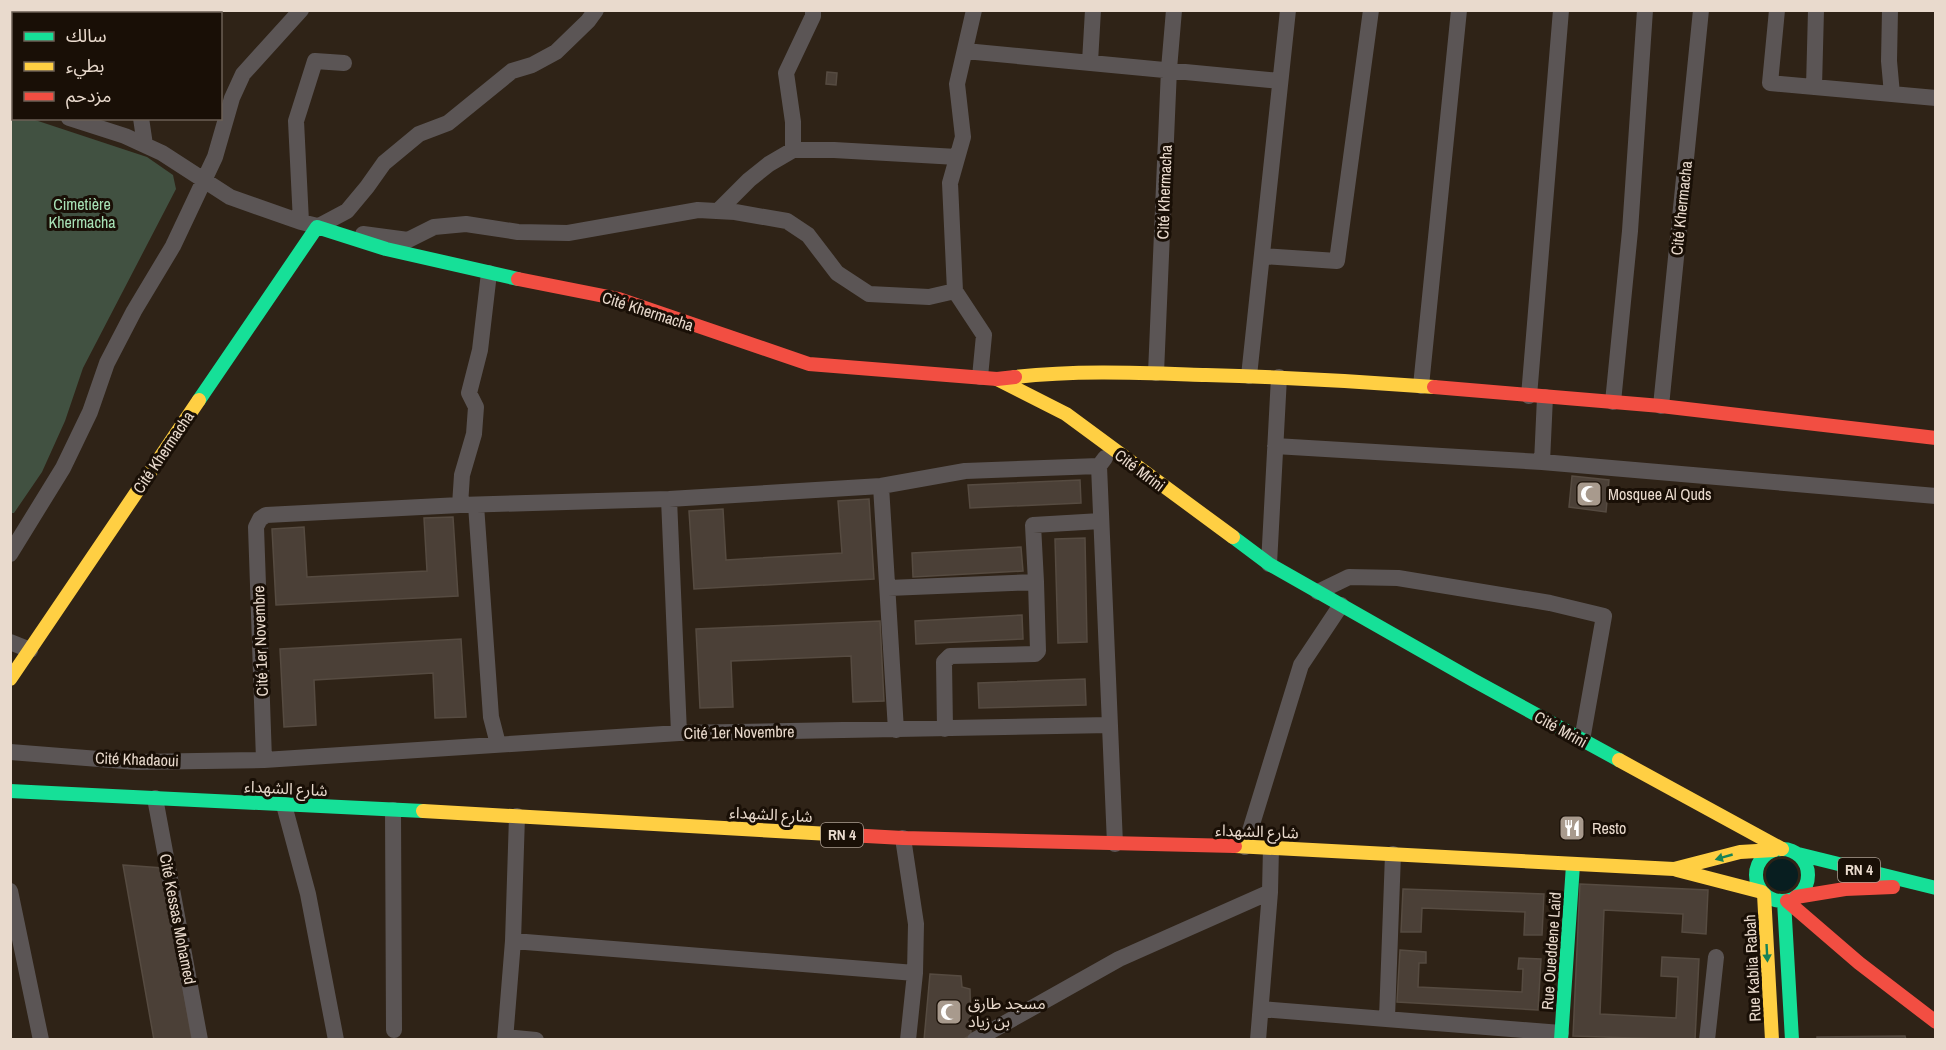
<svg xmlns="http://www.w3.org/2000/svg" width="1946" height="1050" viewBox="0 0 1946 1050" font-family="'Archivo Narrow','Noto Sans Arabic',sans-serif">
  <rect width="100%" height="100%" fill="#2f2317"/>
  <path fill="#415141" d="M11,111l2,1 1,6 18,1 115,38 26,18 3,14 -93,179 -18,53 -23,51 -28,41h-4z"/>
  <path fill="#081e20" d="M1766 875a16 16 0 1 1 32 0a16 16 0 1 1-32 0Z"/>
  <path fill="#4b4037" stroke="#564b41" stroke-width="1.5" d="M827,72l10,1 -1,12 -10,-1z
    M1572,476l37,4 -3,32 -37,-5z
    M1080,480l1,23 -111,5 -2,-23z
    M869,499l5,80 -180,10 -5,-78 34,-2 3,51 116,-7 -4,-52z
    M453,517l5,79 -182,9 -4,-76 32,-2 3,50 120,-6 -3,-53z
    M1085,538l2,104 -29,1 -3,-104z
    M1021,547l2,24 -110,6 -1,-24z
    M1022,615l1,24 -107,5 -1,-23z
    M880,621l4,80 -31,1 -2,-46 -120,5 2,46 -33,1 -4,-79z
    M461,639l5,78 -31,1 -2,-45 -119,7 2,45 -32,2 -4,-78z
    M1085,679l1,26 -107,3 -1,-25z
    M123,865l40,3 29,172h-38z
    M1580,884l128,6 -2,44 -24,-2 1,-18 -79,-4 -4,104 76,4 2,-41 -17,-1 1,-19 37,2 -4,81 -122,-4z
    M1403,889l141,5 -2,41h-18l1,-23 -103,-4 -1,24h-20z
    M1400,950l26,2v11h-7l-1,24 104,5 1,-23h-5l1,-11 22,1 -3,51 -141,-8z
    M930,974l31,2 1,11 8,2 1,46 -9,5h-38z
    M1905,1036l1,4h-89v-3z"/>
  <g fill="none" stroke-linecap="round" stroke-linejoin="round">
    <path stroke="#5b5555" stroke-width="16" d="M114,10l1,4
      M974,10l-17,74 6,53 -13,46 5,108 29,44 -4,42
      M1777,10l-7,73 166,15
      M1890,10l-1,51 3,33
      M965,51l315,30
      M1090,62l3,-52
      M1814,87l2,-77
      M10,99l4,1
      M69,118l56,18 37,17 68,44 71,25 25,6
      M141,118l4,27
      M793,150v-28l-7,-49 27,-57v-6
      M718,211l31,-31 20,-16 24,-14h41l123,7
      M301,222l-5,-101 19,-60 29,2
      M317,227l30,-16 20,-24 17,-24 35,-29 29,-11 64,-52 20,-6 24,-13 32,-31 8,-11
      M363,234l45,6 26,-13 32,-3 52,8 50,1 130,-23 37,2 52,9 21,14 29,38 32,21 60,3 26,-6
      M1262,256l75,5 34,-251
      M1156,373l13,-304 5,-59
      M1249,376l39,-366
      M1421,386l38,-376
      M1529,396l32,-386
      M1613,402l17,-171 15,-221
      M1661,406l40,-396
      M1275,446l267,16 394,34
      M1105,458l-6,8 16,378
      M1542,462l3,-65
      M881,486l15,244
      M669,499l10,234
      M460,505l2,-30 12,-41 2,-27 -7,-14 11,-43 9,-77
      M476,505l15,212 7,27
      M10,554l53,-86 27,-56 17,-49 27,-52 39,-65 42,-89 17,-59 11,-24 58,-64
      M1269,564l10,-187
      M888,588l148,-6 -3,-57 68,-4
      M1318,592l31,-15 49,1 152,25 54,13 -22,124
      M10,642l20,8
      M945,729l-1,-67 6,-6 85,-2 3,-3 -2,-69
      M10,752l127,10 127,-2 415,-27 431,-8
      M264,760l-8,-233 4,-8 6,-4 194,-10 209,-6 212,-13 84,-15 134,-5
      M155,798l45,242
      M284,805l24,89 28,146
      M393,810l1,220
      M903,838l13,86 -1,49 -7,67
      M1245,847l56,-182 40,-60
      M10,891l31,149
      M513,941l402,32
      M1261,1009l300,24
      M1387,1018l6,-164
      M506,1037l30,3
      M505,1040l8,-99 4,-125
      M975,1040l144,-81 151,-67
      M1258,1040l12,-148 1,-45
      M1707,1040l9,-83"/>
    <path stroke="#16e098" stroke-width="14" d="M199,400l118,-173 69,22 132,30
      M1233,537l36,27 204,116 146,80
      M10,791l413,20
      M1756 875a26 26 0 1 1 52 0a26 26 0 1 1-52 0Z
      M1798,854l138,34
      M1784,901l8,139
      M1561,1040l12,-175"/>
    <path stroke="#ffcf43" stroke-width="14" d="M1015,377c64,-7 127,-4 191,-2 76,2 152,6 228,12
      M997,379l69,35 167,123
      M10,679l189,-279
      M1619,760l163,89
      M423,811l407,23
      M1235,846l439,23 66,-17 34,-2
      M1677,870l85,22
      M1764,894l8,146"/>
    <path stroke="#f24e42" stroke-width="14" d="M518,279l101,20 190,65 188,15 18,-2
      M1434,387l227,19 275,32
      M830,834l73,4 332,8
      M1796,897l49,-8 48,-2
      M1787,901l72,62 77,59"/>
  </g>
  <defs><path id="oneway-solid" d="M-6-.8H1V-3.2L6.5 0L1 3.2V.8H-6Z" transform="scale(1.5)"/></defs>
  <g fill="#178256">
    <use href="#oneway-solid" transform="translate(1724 857) rotate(164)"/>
    <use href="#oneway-solid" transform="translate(1767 953) rotate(87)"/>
  </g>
  <defs>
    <g id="mosque-square" transform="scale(1.35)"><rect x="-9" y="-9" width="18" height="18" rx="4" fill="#a89a8d" stroke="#190f06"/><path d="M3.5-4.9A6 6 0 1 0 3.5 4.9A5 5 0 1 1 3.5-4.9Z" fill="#fff"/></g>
    <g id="restaurant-square" transform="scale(1.35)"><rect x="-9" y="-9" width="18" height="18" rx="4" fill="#a89a8d" stroke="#190f06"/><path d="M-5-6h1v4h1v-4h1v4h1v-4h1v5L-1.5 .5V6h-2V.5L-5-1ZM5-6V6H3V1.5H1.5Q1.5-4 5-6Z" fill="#fff"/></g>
  </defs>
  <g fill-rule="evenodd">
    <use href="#mosque-square" x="1589" y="494"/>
    <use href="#restaurant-square" x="1572" y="828"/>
    <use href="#mosque-square" x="949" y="1012"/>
  </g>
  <g text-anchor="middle" stroke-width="6" stroke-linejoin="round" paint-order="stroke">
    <g fill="#190f06" stroke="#ab9d91" stroke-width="1.5">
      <rect x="821" y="823" width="42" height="24" rx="4.5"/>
      <rect x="1838" y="858" width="42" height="24" rx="4.5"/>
    </g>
    <g font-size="15" font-weight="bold" fill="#e9dacd">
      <text x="842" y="840">RN 4</text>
      <text x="1859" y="875">RN 4</text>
    </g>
    <g font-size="16" fill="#e9dacd" stroke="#190f06">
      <text transform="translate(1164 192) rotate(-88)" y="6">Cité Khermacha</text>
      <text transform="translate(1681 208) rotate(-84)" y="6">Cité Khermacha</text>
      <text transform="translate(648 311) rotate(18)" y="6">Cité Khermacha</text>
      <text transform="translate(163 452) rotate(-56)" y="6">Cité Khermacha</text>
      <text transform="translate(1140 470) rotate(37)" y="6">Cité Mrini</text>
      <text transform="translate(260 641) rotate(-92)" y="6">Cité 1er Novembre</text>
      <text transform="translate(1561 729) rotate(29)" y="6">Cité Mrini</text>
      <text transform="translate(739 732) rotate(-1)" y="6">Cité 1er Novembre</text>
      <text transform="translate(137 759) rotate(2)" y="6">Cité Khadaoui</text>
      <text transform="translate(286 788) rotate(3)" y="6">شارع الشهداء</text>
      <text transform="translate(771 814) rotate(3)" y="6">شارع الشهداء</text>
      <text transform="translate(1257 831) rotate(2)" y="6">شارع الشهداء</text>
      <text transform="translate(178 919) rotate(79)" y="6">Cité Kessas Mohamed</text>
      <text transform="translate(1551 951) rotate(-86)" y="6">Rue Oueddene Laïd</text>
      <text transform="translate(1752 968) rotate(-93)" y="6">Rue Kablia Rabah</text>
    </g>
    <g font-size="16" fill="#a7e1b5" stroke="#190f06">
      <text x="82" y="210">Cimetière<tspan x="82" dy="18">Khermacha</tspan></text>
    </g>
    <g font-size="16" fill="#e9dacd" stroke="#190f06" text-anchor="start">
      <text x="1608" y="500">Mosquee Al Quds</text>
      <text x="1592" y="834">Resto</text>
      <text x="968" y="1009">مسجد طارق<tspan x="968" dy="18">بن زياد</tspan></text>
    </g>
  </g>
  <rect width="1946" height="1050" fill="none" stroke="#e9dacd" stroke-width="24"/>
  <rect x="12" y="12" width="210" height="108" fill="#190f06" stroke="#6c6056" stroke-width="1.5"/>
  <rect x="24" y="32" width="30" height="9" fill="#16e098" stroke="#6c6056" stroke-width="1.5"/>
  <text x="66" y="42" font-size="18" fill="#e9dacd">سالك</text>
  <rect x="24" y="62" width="30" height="9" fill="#ffcf43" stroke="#6c6056" stroke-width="1.5"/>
  <text x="66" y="72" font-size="18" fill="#e9dacd">بطيء</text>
  <rect x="24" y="92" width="30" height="9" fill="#f24e42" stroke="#6c6056" stroke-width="1.5"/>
  <text x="66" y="102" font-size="18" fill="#e9dacd">مزدحم</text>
</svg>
